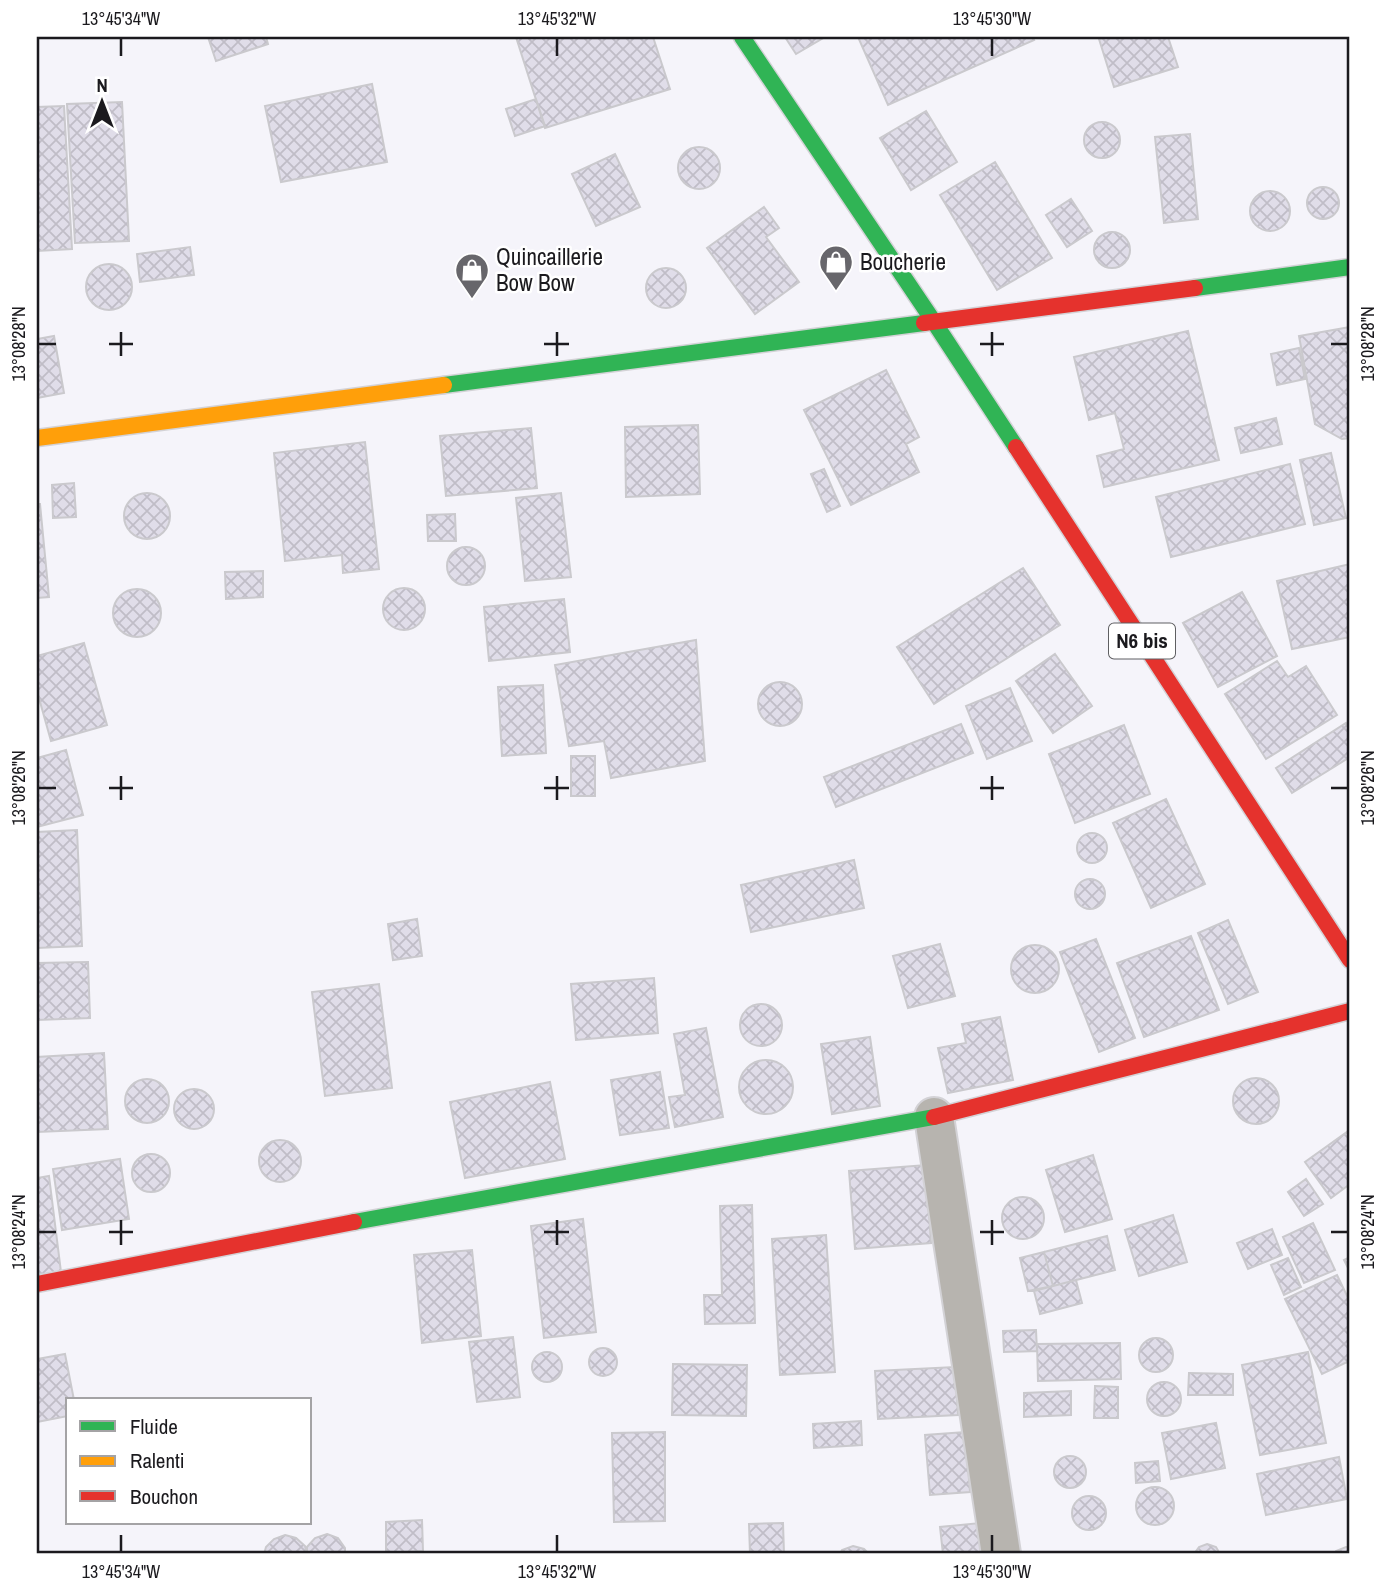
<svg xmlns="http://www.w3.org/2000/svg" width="1387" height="1591" viewBox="0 0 1387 1591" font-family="'Archivo Narrow',sans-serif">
  <defs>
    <pattern id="building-cross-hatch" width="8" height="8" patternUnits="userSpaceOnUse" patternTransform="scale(1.75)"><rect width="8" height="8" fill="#e0dde9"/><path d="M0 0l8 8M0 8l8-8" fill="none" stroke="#c0bdc7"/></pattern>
  </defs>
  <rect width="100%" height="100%" fill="#f5f4fa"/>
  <path fill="url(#building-cross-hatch)" stroke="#cac9cd" stroke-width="2" d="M208,37h58l2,7 -52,17z
    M516,37h137l17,52 -125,39z
    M785,37h40l-29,17z
    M858,37h174l2,3 -146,65z
    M1107,37h61l10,30 -64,20 -15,-48z
    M372,84l15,78 -106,20 -16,-76z
    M536,99l9,27 -30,10 -9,-27z
    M122,102l7,139 -54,2 -8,-139z
    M64,106l8,143 -35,2v-144z
    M926,111l31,51 -46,28 -31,-52z
    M1084 140a18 18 0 1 1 36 0a18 18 0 1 1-36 0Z
    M1190,134l8,85 -34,4 -9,-86z
    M678 168a21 21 0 1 1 42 0a21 21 0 1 1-42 0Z
    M615,154l25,53 -44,19 -24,-52z
    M995,162l57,96 -55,32 -57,-95z
    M1307 203a16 16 0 1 1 32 0a16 16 0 1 1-32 0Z
    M1250 211a20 20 0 1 1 40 0a20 20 0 1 1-40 0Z
    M1071,199l21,32 -25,16 -21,-32z
    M764,207l15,21 -13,9 33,45 -44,32 -48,-66z
    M1094 250a18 18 0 1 1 36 0a18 18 0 1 1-36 0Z
    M190,247l4,28 -54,7 -3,-28z
    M86 287a23 23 0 1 1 46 0a23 23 0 1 1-46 0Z
    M646 288a20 20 0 1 1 40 0a20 20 0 1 1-40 0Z
    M1350,327v111l-8,1 -27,-15 -16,-88z
    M1188,331l31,129 -115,27 -7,-31 27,-7 -9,-36 -26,7 -15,-63z
    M54,336l10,57 -27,5v-59z
    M1299,348l6,31 -28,6 -6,-31z
    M886,370l33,67 -13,7 13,28 -68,33 -47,-95z
    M1276,418l6,26 -41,9 -6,-25z
    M698,425l2,69 -74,3 -1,-70z
    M531,428l6,60 -91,8 -6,-60z
    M365,442l14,127 -36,4 -1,-18 -57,6 -11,-108z
    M1331,453l15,65 -32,7 -14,-65z
    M1290,464l15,60 -134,33 -15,-60z
    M824,469l16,37 -13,6 -16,-38z
    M74,483l2,34 -23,1 -1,-33z
    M561,493l10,84 -46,4 -9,-83z
    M124 516a23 23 0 1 1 46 0a23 23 0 1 1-46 0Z
    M37,504h3l9,93 -12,1z
    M455,514l1,27h-28l-1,-26z
    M447 566a19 19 0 1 1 38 0a19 19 0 1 1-38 0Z
    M1350,564v73l-58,12 -15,-68z
    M1023,568l37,57 -126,79 -37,-57z
    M263,571v26l-37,2 -1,-27z
    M383 609a21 21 0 1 1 42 0a21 21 0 1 1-42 0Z
    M113 613a24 24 0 1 1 48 0a24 24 0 1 1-48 0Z
    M1242,592l35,64 -59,31 -35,-64z
    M564,599l6,53 -81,9 -5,-54z
    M696,640l9,121 -94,17 -7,-37 -35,5 -14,-81z
    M84,643l23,82 -56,16 -14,-50v-35z
    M1055,654l37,52 -39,27 -37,-52z
    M1277,661l11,16 18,-11 31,49 -71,44 -41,-65z
    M758 704a22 22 0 1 1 44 0a22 22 0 1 1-44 0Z
    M543,685l3,68 -44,3 -4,-69z
    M1010,688l22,53 -45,18 -21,-53z
    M1346,723l4,7v27l-58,36 -16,-25z
    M961,724l12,29 -137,54 -12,-30z
    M1124,725l26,69 -75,29 -26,-69z
    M66,750l17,65 -46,12v-69z
    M571,756h24v40h-24z
    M1166,799l39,85 -54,24 -38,-85z
    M77,830l5,116 -45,2v-116z
    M1077 848a15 15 0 1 1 30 0a15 15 0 1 1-30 0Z
    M854,860l10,48 -113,24 -10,-47z
    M1075 894a15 15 0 1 1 30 0a15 15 0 1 1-30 0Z
    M417,919l5,37 -29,4 -5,-36z
    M1228,920l30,72 -30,12 -30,-71z
    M1191,936l28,74 -75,27 -27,-74z
    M1096,939l39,99 -36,14 -39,-100z
    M940,944l15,52 -47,12 -15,-52z
    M1011 969a24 24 0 1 1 48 0a24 24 0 1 1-48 0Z
    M88,962l2,56 -53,2v-57z
    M654,978l4,55 -82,7 -5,-56z
    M379,984l13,104 -67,8 -13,-104z
    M740 1025a21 21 0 1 1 42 0a21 21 0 1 1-42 0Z
    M1000,1017l13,63 -65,13 -10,-45 28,-5 -4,-19z
    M706,1028l17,89 -48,10 -6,-30 16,-2 -11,-61z
    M870,1037l10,69 -48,8 -11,-70z
    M104,1053l4,76 -71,3v-75z
    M739 1087a27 27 0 1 1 54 0a27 27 0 1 1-54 0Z
    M660,1072l9,56 -49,7 -9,-55z
    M1233 1101a23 23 0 1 1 46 0a23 23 0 1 1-46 0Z
    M125 1101a22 22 0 1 1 44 0a22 22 0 1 1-44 0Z
    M550,1082l15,77 -100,19 -15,-76z
    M174 1109a20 20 0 1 1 40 0a20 20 0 1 1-40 0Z
    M1347,1132l3,4v48l-19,14 -26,-36z
    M259 1161a21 21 0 1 1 42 0a21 21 0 1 1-42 0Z
    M132 1173a19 19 0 1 1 38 0a19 19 0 1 1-38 0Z
    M1093,1155l19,64 -47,13 -19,-62z
    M120,1159l9,60 -67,11 -9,-61z
    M926,1165l5,78 -76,6 -6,-78z
    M49,1176l12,96 -24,3v-97z
    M1306,1179l17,25 -19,12 -16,-24z
    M1002 1218a21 21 0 1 1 42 0a21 21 0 1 1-42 0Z
    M752,1205l3,118 -50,1 -1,-29h18l-2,-89z
    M1173,1215l14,47 -48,14 -14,-46z
    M583,1219l13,113 -52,6 -13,-112z
    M1313,1223l22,47 -31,13 -21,-46z
    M1272,1229l10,26 -34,14 -11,-26z
    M826,1235l9,137 -55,3 -8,-136z
    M1107,1236l8,34 -62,16 -9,-34z
    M472,1250l9,86 -59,7 -8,-88z
    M1044,1252l9,34 -25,5 -8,-33z
    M1350,1257v15l-6,-12z
    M1288,1258l13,29 -17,8 -13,-30z
    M1337,1275l13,27v66l-3,-6 -25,12 -37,-75z
    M1076,1280l6,23 -42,11 -6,-23z
    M1036,1330l1,21 -33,1 -1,-21z
    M513,1337l7,60 -43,5 -8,-60z
    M1139 1355a17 17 0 1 1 34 0a17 17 0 1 1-34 0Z
    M1120,1343l1,36 -83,2 -1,-37z
    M589 1362a14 14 0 1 1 28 0a14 14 0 1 1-28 0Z
    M1308,1352l18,91 -66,12 -18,-90z
    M532 1367a15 15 0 1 1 30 0a15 15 0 1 1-30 0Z
    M65,1354l9,46h-6v16l-31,6v-63z
    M673,1364l74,1 -1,51 -74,-1z
    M955,1367l3,48 -80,4 -3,-48z
    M1189,1373l44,1v21h-45z
    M1147 1399a17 17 0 1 1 34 0a17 17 0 1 1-34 0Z
    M1095,1386l23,1v31h-24z
    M1071,1391v24l-47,2v-24z
    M861,1421l1,24 -48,3 -1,-24z
    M1216,1423l9,45 -54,11 -9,-46z
    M665,1432v89l-51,1 -2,-89z
    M965,1432l5,60 -40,3 -5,-60z
    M1054 1472a16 16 0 1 1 32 0a16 16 0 1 1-32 0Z
    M1339,1457l8,42 -81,16 -9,-41z
    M1158,1461l2,20 -24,2 -1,-20z
    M1136 1506a19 19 0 1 1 38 0a19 19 0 1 1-38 0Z
    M1072 1513a17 17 0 1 1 34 0a17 17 0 1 1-34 0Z
    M422,1520l1,31 -37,2v-31z
    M783,1523l1,31h-34l-1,-30z
    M980,1523l2,31h-39l-3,-27z
    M327,1534l11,4 7,10v6h-38v-7l8,-9z
    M285,1535l11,3 9,8 2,8h-43l2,-7 8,-8z
    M1207,1544l9,3 4,7h-26l5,-7z
    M853,1546l11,3 5,5h-29l2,-4z
    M1346,1547l4,1v6h-16l2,-3z"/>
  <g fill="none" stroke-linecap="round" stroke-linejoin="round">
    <g stroke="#d3d2d6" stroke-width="42">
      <path id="street" d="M934,1117l67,437"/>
    </g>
    <g stroke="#d3d2d6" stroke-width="19">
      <path id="fast" d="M742,37l192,285 82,125
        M1195,288l155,-21
        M444,385l480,-62
        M354,1222l580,-105"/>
    </g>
    <g stroke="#d3d2d6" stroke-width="19">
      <path id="slow" d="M37,438l407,-53"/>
    </g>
    <g stroke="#d3d2d6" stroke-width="19">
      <path id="jam" d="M924,323l271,-35
        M1016,447l334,513
        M934,1117l416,-106
        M37,1284l317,-62"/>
    </g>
    <use href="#street" stroke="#b7b4af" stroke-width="38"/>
    <use href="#fast" stroke="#30b455" stroke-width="16"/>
    <use href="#slow" stroke="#ff9f0a" stroke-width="16"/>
    <use href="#jam" stroke="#e5322d" stroke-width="16"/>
  </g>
  <path fill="none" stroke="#1b1a1e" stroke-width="2.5" d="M121,38v18M557,38v18M992,38v18M121,332v24M557,332v24M992,332v24M38,344h18M109,344h24M544,344h25M980,344h24M1331,344h17M121,776v24M557,776v24M992,776v24M38,788h18M109,788h24M544,788h25M980,788h24M1331,788h17M121,1220v25M557,1220v25M992,1220v25M38,1232h18M109,1232h24M544,1232h25M980,1232h24M1331,1232h17M121,1535v17M557,1535v17M992,1535v17"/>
  <defs>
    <g id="shop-pin" transform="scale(1.75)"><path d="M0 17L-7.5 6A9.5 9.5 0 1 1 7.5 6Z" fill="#67666b" stroke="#fff"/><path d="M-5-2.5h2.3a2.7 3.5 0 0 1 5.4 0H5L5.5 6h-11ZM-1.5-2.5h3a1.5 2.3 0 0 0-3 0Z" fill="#fff"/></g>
  </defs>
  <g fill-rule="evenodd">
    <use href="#shop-pin" x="836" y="262"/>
    <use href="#shop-pin" x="472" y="270"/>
  </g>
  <g text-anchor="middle" stroke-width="5" stroke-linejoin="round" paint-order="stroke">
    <rect fill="#fff" stroke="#5f5f62" stroke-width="2" x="1109" y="623.5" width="66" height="35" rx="5"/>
    <g font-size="21" font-weight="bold" fill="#1b1a1e">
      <text x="1142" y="648">N6 bis</text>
    </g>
    <g font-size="23" fill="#1b1a1e" stroke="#fff" text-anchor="start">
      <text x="496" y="265">Quincaillerie<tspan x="496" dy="26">Bow Bow</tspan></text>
      <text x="860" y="270">Boucherie</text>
    </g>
  </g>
  <rect width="1387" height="1591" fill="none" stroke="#ffffff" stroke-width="77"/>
  <rect x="66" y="1398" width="245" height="126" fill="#ffffff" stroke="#a4a3a5" stroke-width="2"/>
  <rect x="80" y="1421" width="35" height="10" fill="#30b455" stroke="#a4a3a5" stroke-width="2"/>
  <text x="130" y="1434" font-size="21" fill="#1b1a1e">Fluide</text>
  <rect x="80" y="1456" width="35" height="10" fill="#ff9f0a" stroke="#a4a3a5" stroke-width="2"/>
  <text x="130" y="1468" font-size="21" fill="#1b1a1e">Ralenti</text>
  <rect x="80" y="1491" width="35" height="10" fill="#e5322d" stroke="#a4a3a5" stroke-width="2"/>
  <text x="130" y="1504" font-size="21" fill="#1b1a1e">Bouchon</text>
  <g transform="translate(102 102)" stroke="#ffffff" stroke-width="5" paint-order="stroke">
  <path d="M0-5L12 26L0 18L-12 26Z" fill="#1b1a1e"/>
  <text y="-10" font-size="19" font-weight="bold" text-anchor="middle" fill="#1b1a1e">N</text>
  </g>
  <rect x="38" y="38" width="1310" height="1514" fill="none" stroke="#1b1a1e" stroke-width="2.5"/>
  <g font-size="18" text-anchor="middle" fill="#1b1a1e">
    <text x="121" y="25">13°45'34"W</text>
    <text x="557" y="25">13°45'32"W</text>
    <text x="992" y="25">13°45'30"W</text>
    <text transform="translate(19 344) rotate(-90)" y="6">13°08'28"N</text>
    <text transform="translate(1368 344) rotate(-90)" y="6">13°08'28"N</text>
    <text transform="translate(19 788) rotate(-90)" y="6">13°08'26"N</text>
    <text transform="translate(1368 788) rotate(-90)" y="6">13°08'26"N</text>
    <text transform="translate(19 1232) rotate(-90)" y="6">13°08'24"N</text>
    <text transform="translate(1368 1232) rotate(-90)" y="6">13°08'24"N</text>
    <text x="121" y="1578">13°45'34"W</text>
    <text x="557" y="1578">13°45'32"W</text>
    <text x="992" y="1578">13°45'30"W</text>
  </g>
</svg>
